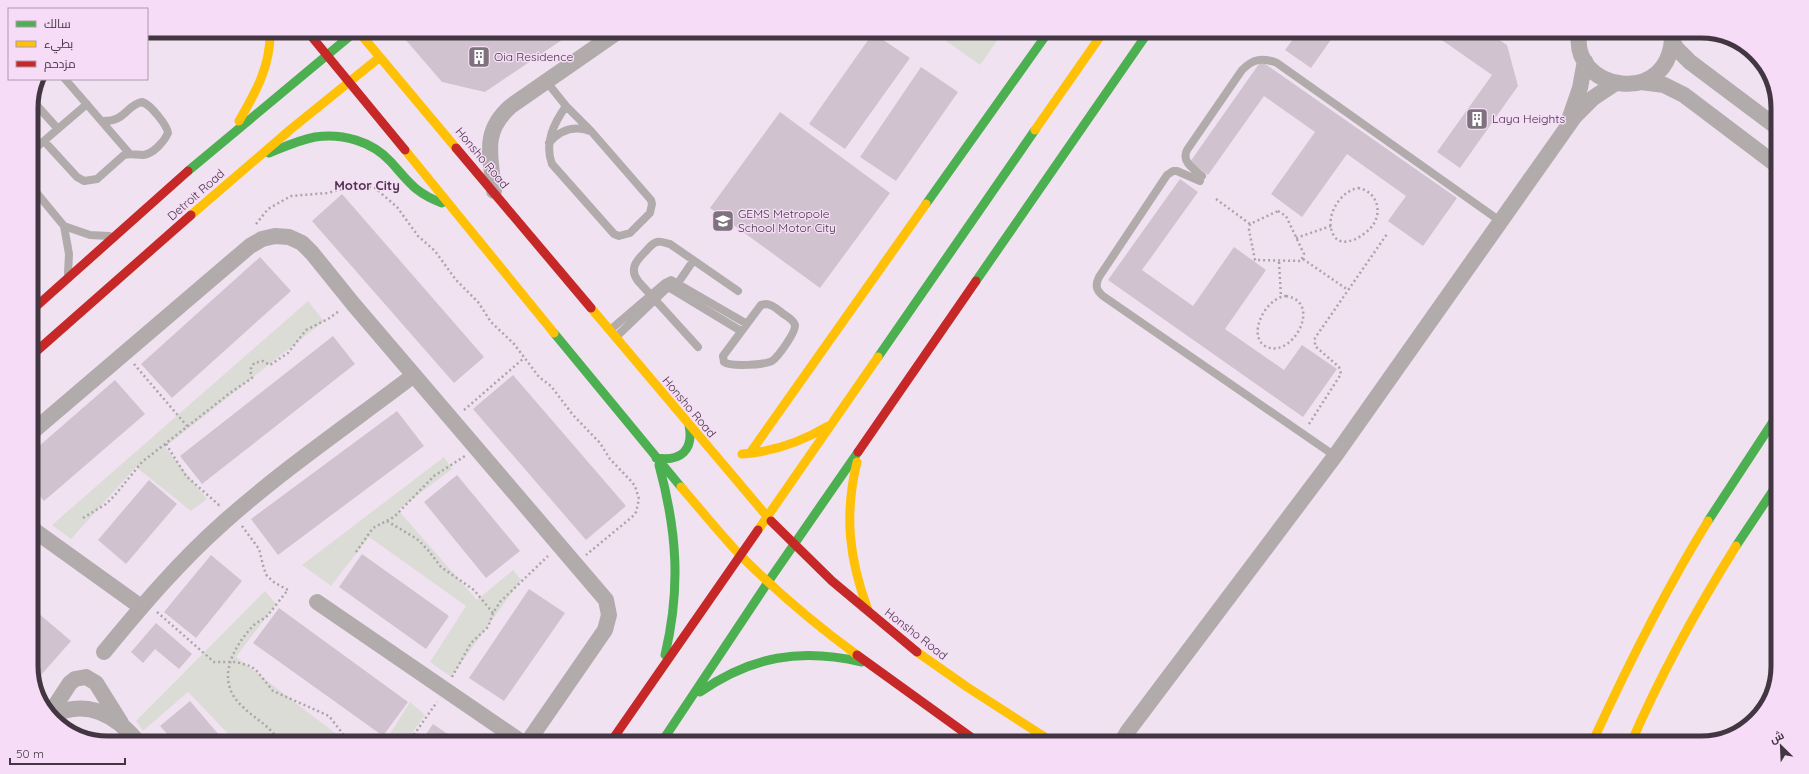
<svg xmlns="http://www.w3.org/2000/svg" width="1809" height="774" viewBox="0 0 1809 774" font-family="Quicksand,Cairo,sans-serif">
  <rect width="100%" height="100%" fill="#f1e2f1"/>
  <path fill="#dcdcd6" d="M932,31h72l-24,34z
    M308,301l16,20 -159,126 42,52 -16,12 -55,-44 -65,72 -19,-14z
    M444,457l8,12 -54,41 79,90 36,-30 8,10 -70,97 -21,-15 36,-56 -97,-69 -38,49 -29,-21z
    M265,591l11,13 -40,53 112,86h-111l-49,-51 -45,39 -7,-10z
    M410,702l15,13 -20,28h-21z"/>
  <path fill="#d0c3cf" d="M398,31h177l-90,61 -43,-10z
    M1299,31h38l-26,37 -26,-18z
    M1429,31h57l21,14 11,41 -58,82 -23,-16 55,-77z
    M873,33l37,25 -65,91 -36,-25z
    M1261,61l196,137 -34,48 -35,-25 18,-25 -59,-42 -45,63 -31,-23 44,-62 -51,-36 -56,79 -18,-13z
    M921,67l37,25 -62,89 -36,-24z
    M780,112l110,81 -70,95 -110,-80z
    M1180,179l18,13 -56,78 51,36 41,-59 32,23 -41,59 59,41 18,-25 35,24 -34,48 -195,-137z
    M342,194l142,163 -30,26 -142,-162z
    M260,257l31,34 -119,107 -31,-34z
    M333,336l22,28 -153,120 -22,-28z
    M513,375l113,131 -40,34 -113,-131z
    M115,380l30,34 -101,87 -13,-15v-33z
    M397,411l27,35 -146,109 -27,-36z
    M457,475l63,76 -34,27 -62,-76z
    M149,480l28,24 -51,60 -28,-24z
    M362,554l87,62 -23,33 -87,-62z
    M211,555l31,26 -46,57 -32,-26z
    M529,589l36,24 -61,88 -35,-23z
    M31,607l40,34 -36,41 -4,-11z
    M279,608l129,94 -25,34 -130,-93z
    M156,623l36,31 -13,15 -24,-20 -12,14 -12,-11z
    M190,701l36,42h-51l-15,-17z
    M433,724l28,19h-41z"/>
  <g fill="none" stroke-linecap="round" stroke-linejoin="round">
    <path stroke="#aaa5a6" stroke-width="2.5" stroke-dasharray="2 3" stroke-linecap="butt" d="M1358,188c18,3 25,22 15,37 -7,10 -30,25 -39,11 -11,-18 6,-45 24,-48z
      M1216,199l34,25
      M1278,211l8,5 18,38 -3,7 -46,-1 -6,-30 1,-6z
      M256,224l12,-15 23,-13 36,-3 33,-8 15,3 22,19 21,29 17,15 21,29 22,22 13,20 23,22 25,33 12,9 22,29 27,28 10,16 21,22 4,5 4,13 -3,13 -4,5 -46,38
      M1296,238l35,-12
      M1303,259l45,31
      M1279,262l2,35
      M1286,296c37,6 7,62 -19,51 -21,-9 -3,-49 19,-51z
      M134,364l53,62
      M464,410l60,-52
      M1309,424l32,-50 -2,-7 -24,-21v-8l72,-104
      M166,444l20,32 33,29 2,-1
      M83,518l23,-14 9,-9 27,-33 88,-69 22,-15 -2,-8 4,-7 9,-2 7,4 18,-12 18,-23 22,-11 11,-8
      M387,521l30,18 11,11 13,17 33,23 19,23
      M242,526l17,23 5,20 3,7 8,7 13,7c-7,8 -14,18 -21,26 -4,4 -11,6 -15,11 -21,23 -37,55 -9,80 13,13 28,19 37,36
      M356,552l17,-24 21,-11 40,-41 31,-20
      M157,612l57,50h22l14,4 6,4 17,21 56,25 21,27
      M452,677l19,-34 17,-16 5,-14 7,-11 48,-46
      M408,743l29,-41"/>
    <path stroke="#b1acab" stroke-width="8" d="M65,79l64,74
      M546,81l20,25
      M32,100l26,29
      M566,106l25,25 60,69 1,4 -2,9 -20,20 -11,3 -5,-2 -62,-70c-8,-21 2,-41 14,-58z
      M31,136l8,9
      M44,141l33,36 7,4 13,-2 27,-24c6,-2 12,0 19,0 10,-1 21,-13 25,-22 -1,-8 -18,-29 -26,-31 -16,3 -16,20 -40,19
      M549,143c11,-13 24,-18 41,-12
      M31,152l56,-48
      M1202,176c-8,-7 -21,-14 -15,-26l55,-80c11,-11 20,-13 35,-7l223,158
      M1200,181l-23,-10h-4l-6,4 -68,102c-4,8 -3,13 4,19l232,160
      M31,186l33,40 5,28 -1,19
      M64,226l26,9 19,1
      M678,283l15,-22
      M766,304c6,0 11,5 16,9 4,3 11,6 13,12 1,7 -17,32 -23,36 -8,4 -41,6 -48,1l-1,-6 38,-51z
      M610,330l55,-47 6,-3 76,44
      M616,337l50,-48 4,-1 71,43
      M698,347l-60,-66c-9,-12 -2,-20 7,-29 4,-4 7,-9 12,-10 4,-1 9,1 13,2l68,47"/>
    <path stroke="#b1acab" stroke-width="16" d="M1580,31c-14,60 95,80 92,0
      M1672,41l5,8 13,13 88,66
      M1641,82l23,3 20,10 94,71
      M1570,117l10,-29 5,-27
      M494,191c-3,-35 -13,-59 17,-85l108,-75
      M31,433l219,-187 12,-7 13,-3 14,1 13,6 10,10 42,52 252,295 3,15 -4,15 -78,113
      M31,528l110,79
      M317,602l206,141
      M104,652c37,-45 75,-90 119,-129 59,-53 128,-100 191,-148
      M49,715l21,-32 5,-4 11,-2 10,6 25,40
      M51,716c36,-18 65,-1 88,27
      M1121,743l7,-12 207,-275 240,-340 18,-18 21,-14"/>
    <path stroke="#4caf50" stroke-width="9" d="M269,153c15,-6 30,-13 46,-16 27,-4 57,4 76,25 18,20 24,31 51,41
      M188,171l168,-140
      M926,204l123,-173
      M976,281l173,-250
      M554,333l127,154
      M878,357l157,-227
      M656,458c25,4 38,-8 33,-33
      M659,465c18,66 22,123 6,190
      M1708,521l70,-107
      M1736,546l42,-63
      M700,692c52,-36 100,-44 162,-30
      M661,743l107,-161 90,-130"/>
    <path stroke="#ffc107" stroke-width="9" d="M358,31l98,117
      M239,121c17,-29 32,-56 31,-90
      M1035,130l69,-99
      M405,150l149,183
      M191,215l100,-86 89,-72
      M591,308l180,213
      M750,453l176,-249
      M742,454c31,-2 59,-12 86,-28
      M857,462c-13,53 -8,97 11,148
      M681,487c20,23 39,47 60,69 36,36 75,69 116,99
      M758,530l120,-173
      M917,652l50,35 87,56
      M1592,743c35,-76 72,-151 116,-222
      M1631,743c30,-69 65,-133 105,-197"/>
    <path stroke="#c62828" stroke-width="9" d="M307,31l98,119
      M456,148l135,160
      M31,311l157,-140
      M31,356l160,-141
      M858,452l118,-171
      M771,521l61,60 85,71
      M857,655l122,88
      M610,743l148,-213"/>
  </g>
  <defs>
    <g id="building-square" transform="scale(1.15)"><rect x="-9" y="-9" width="18" height="18" rx="4" fill="#7f727f" stroke="#f7dcf7"/><path d="M-4-6H4V6H1V3H-1V6H-4ZM-2.5-4.3h1.7v1.8h-1.7ZM.8-4.3h1.7v1.8H.8ZM-2.5-1h1.7V.8h-1.7ZM.8-1h1.7V.8H.8Z" fill="#fff"/></g>
    <g id="school-square" transform="scale(1.15)"><rect x="-9" y="-9" width="18" height="18" rx="4" fill="#7f727f" stroke="#f7dcf7"/><path d="M0-5L7-2L0 1L-7-2ZM-4 1L0 2.5L4 1V4Q0 6-4 4Z" fill="#fff"/></g>
  </defs>
  <g fill-rule="evenodd">
    <use href="#building-square" x="479" y="57"/>
    <use href="#building-square" x="1477" y="119"/>
    <use href="#school-square" x="723" y="221"/>
  </g>
  <g text-anchor="middle" stroke-width="3" stroke-linejoin="round" paint-order="stroke">
    <g font-size="12" fill="#413641" stroke="#f7dcf7" text-anchor="start">
      <text x="494" y="61">Oia Residence</text>
      <text x="1492" y="123">Laya Heights</text>
      <text x="738" y="218">GEMS Metropole<tspan x="738" dy="14">School Motor City</tspan></text>
    </g>
    <g font-size="12" fill="#413641" stroke="#f7dcf7">
      <text transform="translate(482 158) rotate(50)" y="4">Honsho Road</text>
      <text transform="translate(196 195) rotate(-41)" y="4">Detroit Road</text>
      <text transform="translate(689 407) rotate(50)" y="4">Honsho Road</text>
      <text transform="translate(916 634) rotate(38)" y="4">Honsho Road</text>
    </g>
    <g font-size="13" font-weight="bold" fill="#4d374d" stroke="#f7dcf7">
      <text x="367" y="190">Motor City</text>
    </g>
  </g>
  <path d="M0 0H1809V774H0ZM108 38H1701A70 70 0 0 1 1771 108V666A70 70 0 0 1 1701 736H108A70 70 0 0 1 38 666V108A70 70 0 0 1 108 38Z" fill="#f7dcf7" fill-rule="evenodd"/>
  <path fill="none" stroke="#413641" stroke-width="5" d="M108 38H1701A70 70 0 0 1 1771 108V666A70 70 0 0 1 1701 736H108A70 70 0 0 1 38 666V108A70 70 0 0 1 108 38Z"/>
  <rect x="8" y="8" width="140" height="72" fill="#f7dcf7" stroke="#ae9aae"/>
  <rect x="16" y="21" width="20" height="6" fill="#4caf50" stroke="#ae9aae"/>
  <text x="44" y="28" font-size="12" fill="#413641">سالك</text>
  <rect x="16" y="41" width="20" height="6" fill="#ffc107" stroke="#ae9aae"/>
  <text x="44" y="48" font-size="12" fill="#413641">بطيء</text>
  <rect x="16" y="61" width="20" height="6" fill="#c62828" stroke="#ae9aae"/>
  <text x="44" y="68" font-size="12" fill="#413641">مزدحم</text>
  <g transform="translate(1781 746) rotate(336)" stroke="#f7dcf7" stroke-width="3" paint-order="stroke">
  <path d="M0-3L7 15L0 10L-7 15Z" fill="#413641"/>
  <text y="-6" font-size="11" font-weight="bold" text-anchor="middle" fill="#413641">ش</text>
  </g>
  <path d="M10 758v6h115v-6" fill="none" stroke="#413641" stroke-width="2"/>
  <text x="16" y="758" font-size="12" fill="#413641" stroke="#f7dcf7" stroke-width="3" paint-order="stroke">50 m</text>
</svg>
